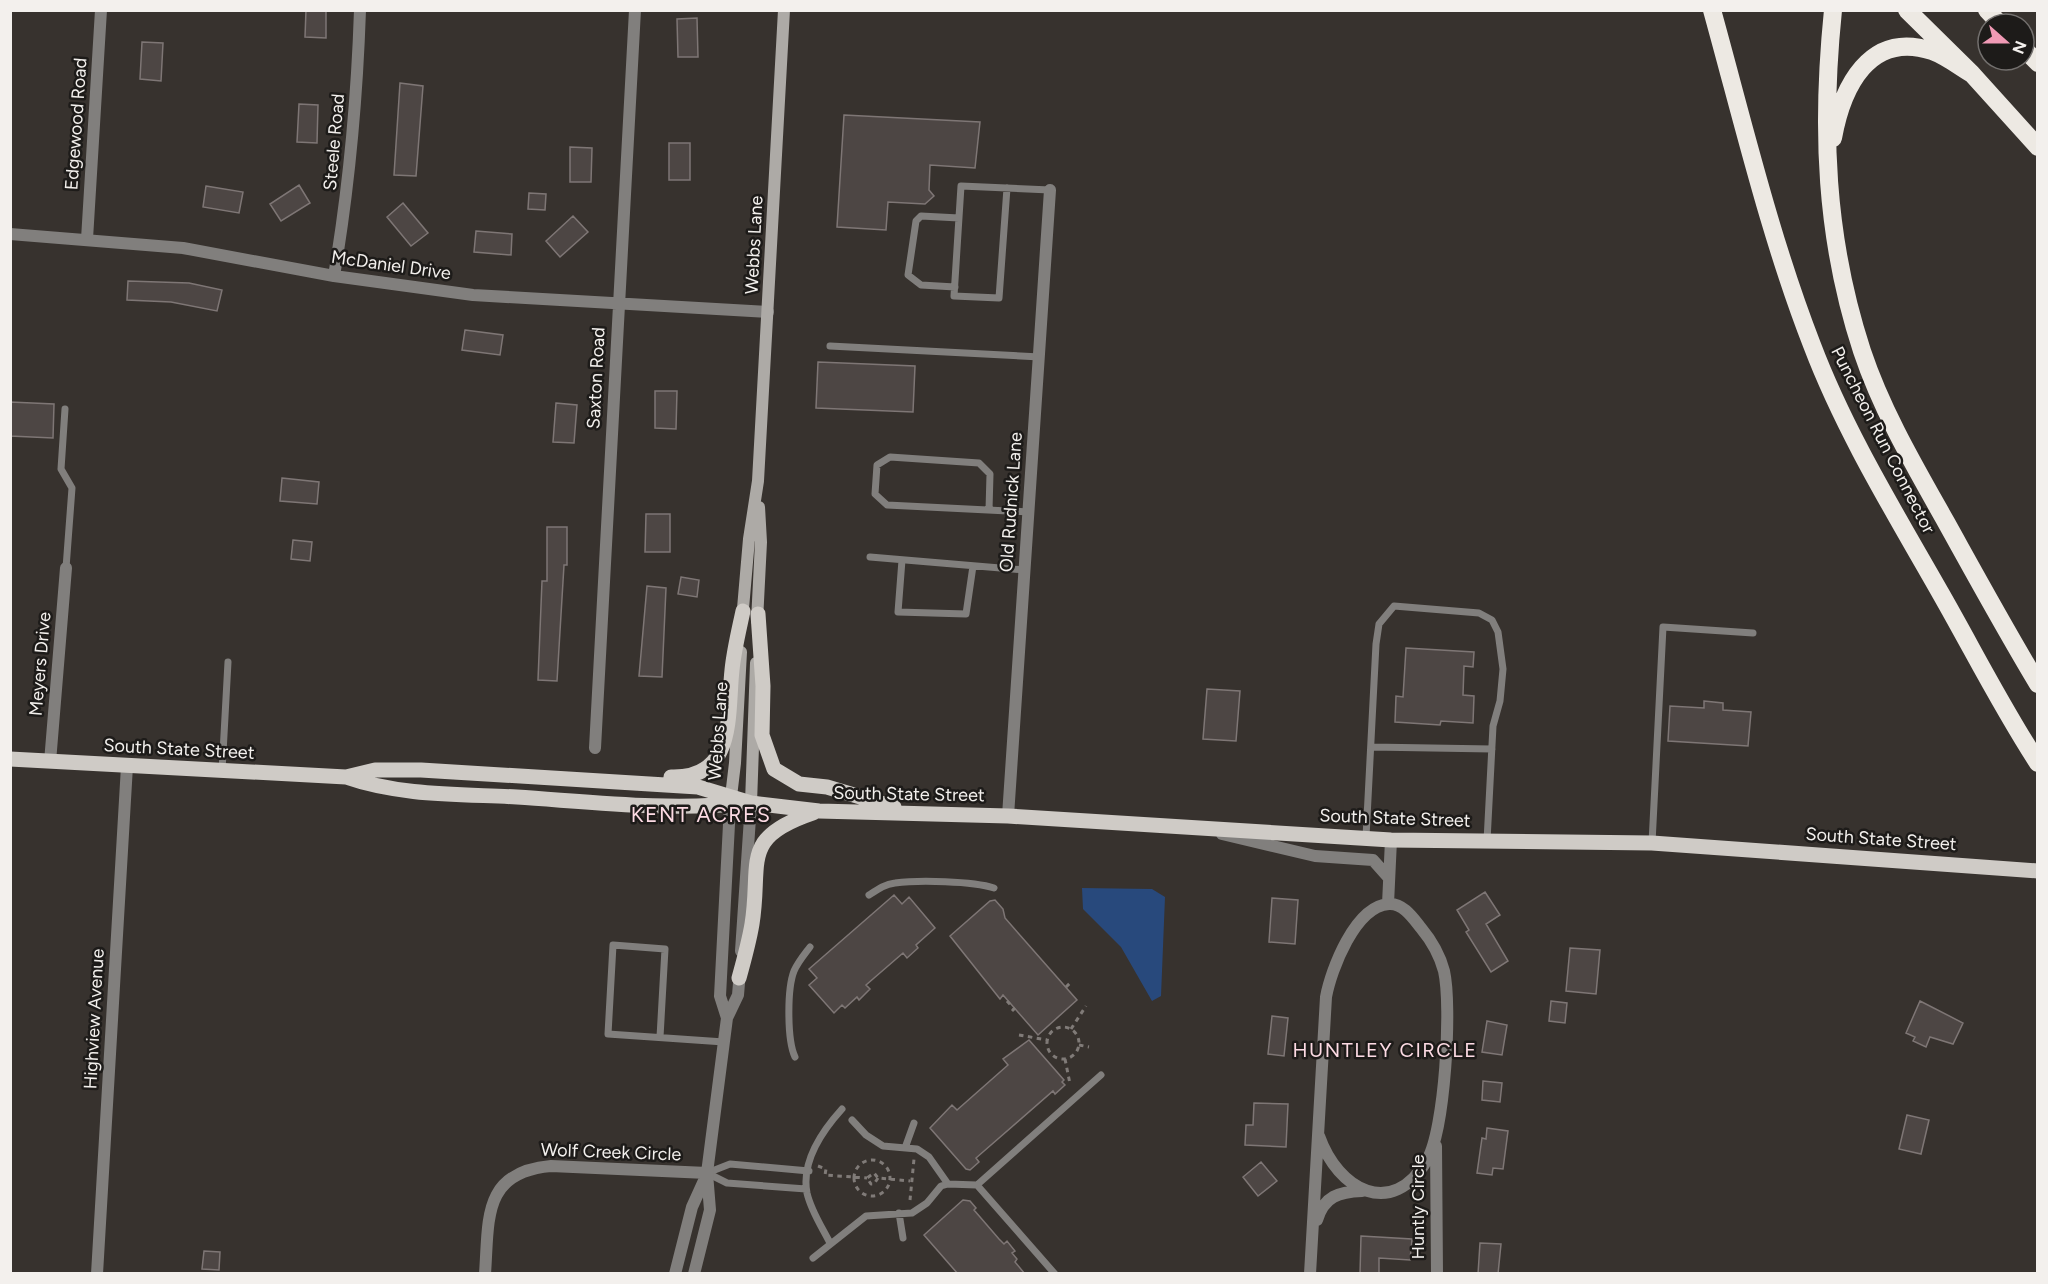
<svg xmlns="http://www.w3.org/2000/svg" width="2048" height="1284" viewBox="0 0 2048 1284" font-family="Figtree,sans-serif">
  <rect width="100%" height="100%" fill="#37322e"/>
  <path fill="#28497c" d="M1082,888l70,1 13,8 -4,99 -9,5 -31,-54 -38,-38z"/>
  <path fill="#4d4644" stroke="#7e7675" stroke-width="1.5" d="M306,10h20v28l-21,-1z
    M697,18l1,39h-20l-1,-38z
    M142,42l21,1 -2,38 -21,-2z
    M400,83l23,3 -7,90 -22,-1z
    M299,104l19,1 -1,38 -20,-1z
    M844,115l136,7 -5,46 -45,-3 -1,25 5,6 -9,8 -37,-2 -2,28 -49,-3z
    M669,143h21v37h-21z
    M570,147l22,1 -1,34h-21z
    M299,185l11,18 -29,18 -11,-17z
    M206,186l37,6 -4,21 -36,-6z
    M529,193l17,1 -1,16 -17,-1z
    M403,203l25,30 -17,13 -24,-29z
    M573,216l15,16 -28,25 -14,-16z
    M476,231l36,3 -1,21 -37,-3z
    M128,281l61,2 33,7 -5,21 -46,-9 -44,-2z
    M465,330l38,5 -3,20 -38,-5z
    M818,362l97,4 -2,46 -97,-4z
    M655,391h22l-1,38 -21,-1z
    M10,402l44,2 -1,34 -43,-2z
    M556,403l21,2 -3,38 -21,-1z
    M282,478l37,4 -2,22 -37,-3z
    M646,514h24v38h-25z
    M547,527h20v38h-3l-7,116 -19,-1 4,-99h5z
    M293,540l19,2 -2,19 -19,-2z
    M681,577l18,3 -2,17 -19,-3z
    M647,586l19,2 -4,89 -23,-1z
    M1406,648l68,4 -1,15 -9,-1 -1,29 11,1 -1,27 -32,-2 -1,4 -45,-3 1,-26 7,1z
    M1207,689l33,2 -4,50 -33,-2z
    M1704,701l19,2v7l28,2 -3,34 -80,-5 2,-35 34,2z
    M1485,892l15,23 -14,9 22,37 -17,11 -25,-40 3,-2 -12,-20z
    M894,895l8,9 7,-7 26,31 -19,17 2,3 -11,10 -4,-5 -37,32 4,4 -11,11 -2,-3 -12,11 -3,-3 -8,8 -25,-28 8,-7 -8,-9z
    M1272,898l26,2 -3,44 -26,-2z
    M995,900l8,9 2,9 72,82 -39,35 -35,-40 -3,4 -50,-63 40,-35z
    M1570,948l30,2 -4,44 -30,-3z
    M1551,1001l16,2 -2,20 -16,-2z
    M1920,1001l43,22 -10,21 -23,-7 -4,10 -13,-6 2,-4 -9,-4z
    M1272,1016l16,2 -4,38 -16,-2z
    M1487,1021l20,4 -5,30 -20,-3z
    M1029,1040l35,40 -2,2 3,3 -10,9 -2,-3 -77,67 3,4 -9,8 -4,-1 -36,-41 22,-23 5,5 51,-45 -5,-6z
    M1483,1081l19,2 -2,19 -18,-2z
    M1254,1103l34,1 -2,43 -41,-2 1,-20h7z
    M1907,1115l22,5 -8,34 -22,-5z
    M1487,1128l21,3 -5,38 -10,-1 -1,7 -15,-2 5,-35 4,1z
    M1261,1162l16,19 -19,15 -15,-19z
    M963,1200l7,1 6,7 -2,2 25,29 5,5 3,-3 8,10 -3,2 5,6 -2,3 10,12h-67l-34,-39z
    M1361,1236l51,3 -2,21 -31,-2v16h-19z
    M1480,1243l21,1 -3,30h-20z
    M204,1251l16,1 -1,18 -17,-1z"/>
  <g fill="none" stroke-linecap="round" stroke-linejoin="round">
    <path stroke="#807b78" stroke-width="3" stroke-dasharray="4.5 4.5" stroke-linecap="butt" d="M1066,987l5,-5
      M1007,1001l7,8 -5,5
      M1047 1043a16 16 0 1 1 32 0a16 16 0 1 1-32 0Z
      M1071,1029l15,-23
      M1019,1035l28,5
      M1079,1045l10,2
      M1065,1059l5,25
      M854 1178a18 18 0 1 1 36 0a18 18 0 1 1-36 0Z
      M818,1166l8,3 -1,6 42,3
      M878,1178l-4,6h-3l-4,-6 7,-5 4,5 32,3
      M910,1200l4,-41"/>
    <path stroke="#817f7d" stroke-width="7" d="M1007,188l-8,110 -45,-2 7,-110 89,4
      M955,287l-34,-2 -13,-10 8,-54 5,-5 38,2
      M830,346l210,11
      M65,409l-4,60 11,19 -6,80
      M989,510l1,-36 -11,-11 -89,-6 -13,8 -2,29 12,11 142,7
      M870,557l155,13
      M902,560l-4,52 68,2 7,-48
      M1371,747l121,2
      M222,771l6,-109
      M1366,837l10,-193 3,-20 15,-18 85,7 13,7 6,12 5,37 -3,32 -7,25 -6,115
      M1652,843l11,-216 90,6
      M869,895c9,-6 16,-11 26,-12 23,-3 78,-2 99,5
      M660,1037l5,-88 -52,-4 -5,89 116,8
      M795,1057c-8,-17 -8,-68 -1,-86 4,-9 10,-16 16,-24
      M852,1120l14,15 17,11 34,3 12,8 19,27
      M905,1148l9,-25
      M707,1173l23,-9 79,7
      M707,1173l20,10 79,6
      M977,1185l124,-110
      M899,1213l4,25
      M830,1243c-8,-16 -19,-32 -23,-50 -6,-31 16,-63 35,-84
      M813,1258l53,-42 46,-3 15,-10 14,-17 7,-2 29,1 78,89"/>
    <path stroke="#817f7d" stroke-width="12" d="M10,234l173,14 151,28 139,19 295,17
      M87,239l14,-229
      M334,276c15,-89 23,-176 26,-266
      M595,748l40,-738
      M50,762l16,-194
      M1008,816l42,-626
      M1222,834l93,22 58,4 16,18
      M1388,904l3,-64
      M741,951l10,-148
      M727,1018l-7,-22 10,-191
      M1436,1146l1,128
      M1317,1220c7,-24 22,-28 45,-29
      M97,1274l30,-508
      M485,1274c4,-55 -3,-102 66,-108l156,7
      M675,1274l17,-67 15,-33
      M694,1274l16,-64 -3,-37 20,-155 11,-23 2,-24
      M1310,1274l16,-277c5,-27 29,-91 63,-93 14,-1 24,14 32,24 10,12 19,28 23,43 8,35 1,159 -17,189 -35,60 -89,30 -108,-24"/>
    <path stroke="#adaaa6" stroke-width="12" d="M742,620l7,-81 9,-58 26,-471
      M757,621l4,-79 -2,-35
      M751,803l5,-140
      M730,805l5,-42 6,-111"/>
    <path stroke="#cfcbc6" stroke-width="15" d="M758,614l5,72 -1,49 12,34 25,15 28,3 67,20
      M10,759l336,18 29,-7h46l277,17 53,16 68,8 189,5 383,24 261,3 386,28
      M346,777c54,19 114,17 171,20 76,5 152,14 228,6
      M671,777c65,2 56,-61 61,-107 2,-20 7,-40 11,-59
      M739,978c5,-18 10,-36 13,-54 10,-62 -13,-86 61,-111"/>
    <path stroke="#ede9e3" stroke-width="18" d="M1712,10c31,112 58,227 100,335 33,87 83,168 129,249 32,56 61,114 97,169
      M1833,10c-12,118 -8,228 29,341 20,60 53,116 84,171 30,54 60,109 92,162
      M1907,10l65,64 66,73
      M1987,10l13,14
      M2024,49l14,14
      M1833,138c9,-50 36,-108 99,-87 14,5 28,16 40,23"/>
  </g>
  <g text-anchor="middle" stroke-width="5" stroke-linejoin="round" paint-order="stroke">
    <g font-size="18" fill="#f3f0ed" stroke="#1d1b19">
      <text transform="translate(76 124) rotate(-86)" y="6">Edgewood Road</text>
      <text transform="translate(334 142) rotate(-85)" y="6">Steele Road</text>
      <text transform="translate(754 245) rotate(-87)" y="6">Webbs Lane</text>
      <text transform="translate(391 265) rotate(8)" y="6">McDaniel Drive</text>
      <text transform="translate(596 378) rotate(-87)" y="6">Saxton Road</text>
      <text transform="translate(1883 440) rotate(63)" y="6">Puncheon Run Connector</text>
      <text transform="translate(1011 502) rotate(-86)" y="6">Old Rudnick Lane</text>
      <text transform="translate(40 664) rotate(-85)" y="6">Meyers Drive</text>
      <text transform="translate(718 731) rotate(-86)" y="6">Webbs Lane</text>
      <text transform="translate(179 749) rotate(3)" y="6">South State Street</text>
      <text transform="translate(909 794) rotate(1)" y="6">South State Street</text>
      <text transform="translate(1395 818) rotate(2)" y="6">South State Street</text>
      <text transform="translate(1881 839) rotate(4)" y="6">South State Street</text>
      <text transform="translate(94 1019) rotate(-87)" y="6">Highview Avenue</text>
      <text transform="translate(611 1152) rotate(2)" y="6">Wolf Creek Circle</text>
      <text transform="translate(1418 1207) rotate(-90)" y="6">Huntly Circle</text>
    </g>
    <g font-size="20" letter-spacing="1.5" fill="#fcdae3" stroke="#1d1b19">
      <text x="1385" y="1057">HUNTLEY CIRCLE</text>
    </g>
    <g font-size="21" letter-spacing="1.5" fill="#fcdae3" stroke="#1d1b19">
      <text x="701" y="822">KENT ACRES</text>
    </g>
  </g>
  <rect width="2048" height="1284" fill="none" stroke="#f3f0ed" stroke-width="24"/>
  <g transform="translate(2006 42) rotate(111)"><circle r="28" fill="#1d1b19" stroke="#73706e" stroke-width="1.5"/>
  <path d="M0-4.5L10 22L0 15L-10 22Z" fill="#f09ab5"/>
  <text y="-9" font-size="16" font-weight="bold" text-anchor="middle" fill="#f3f0ed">N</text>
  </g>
</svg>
